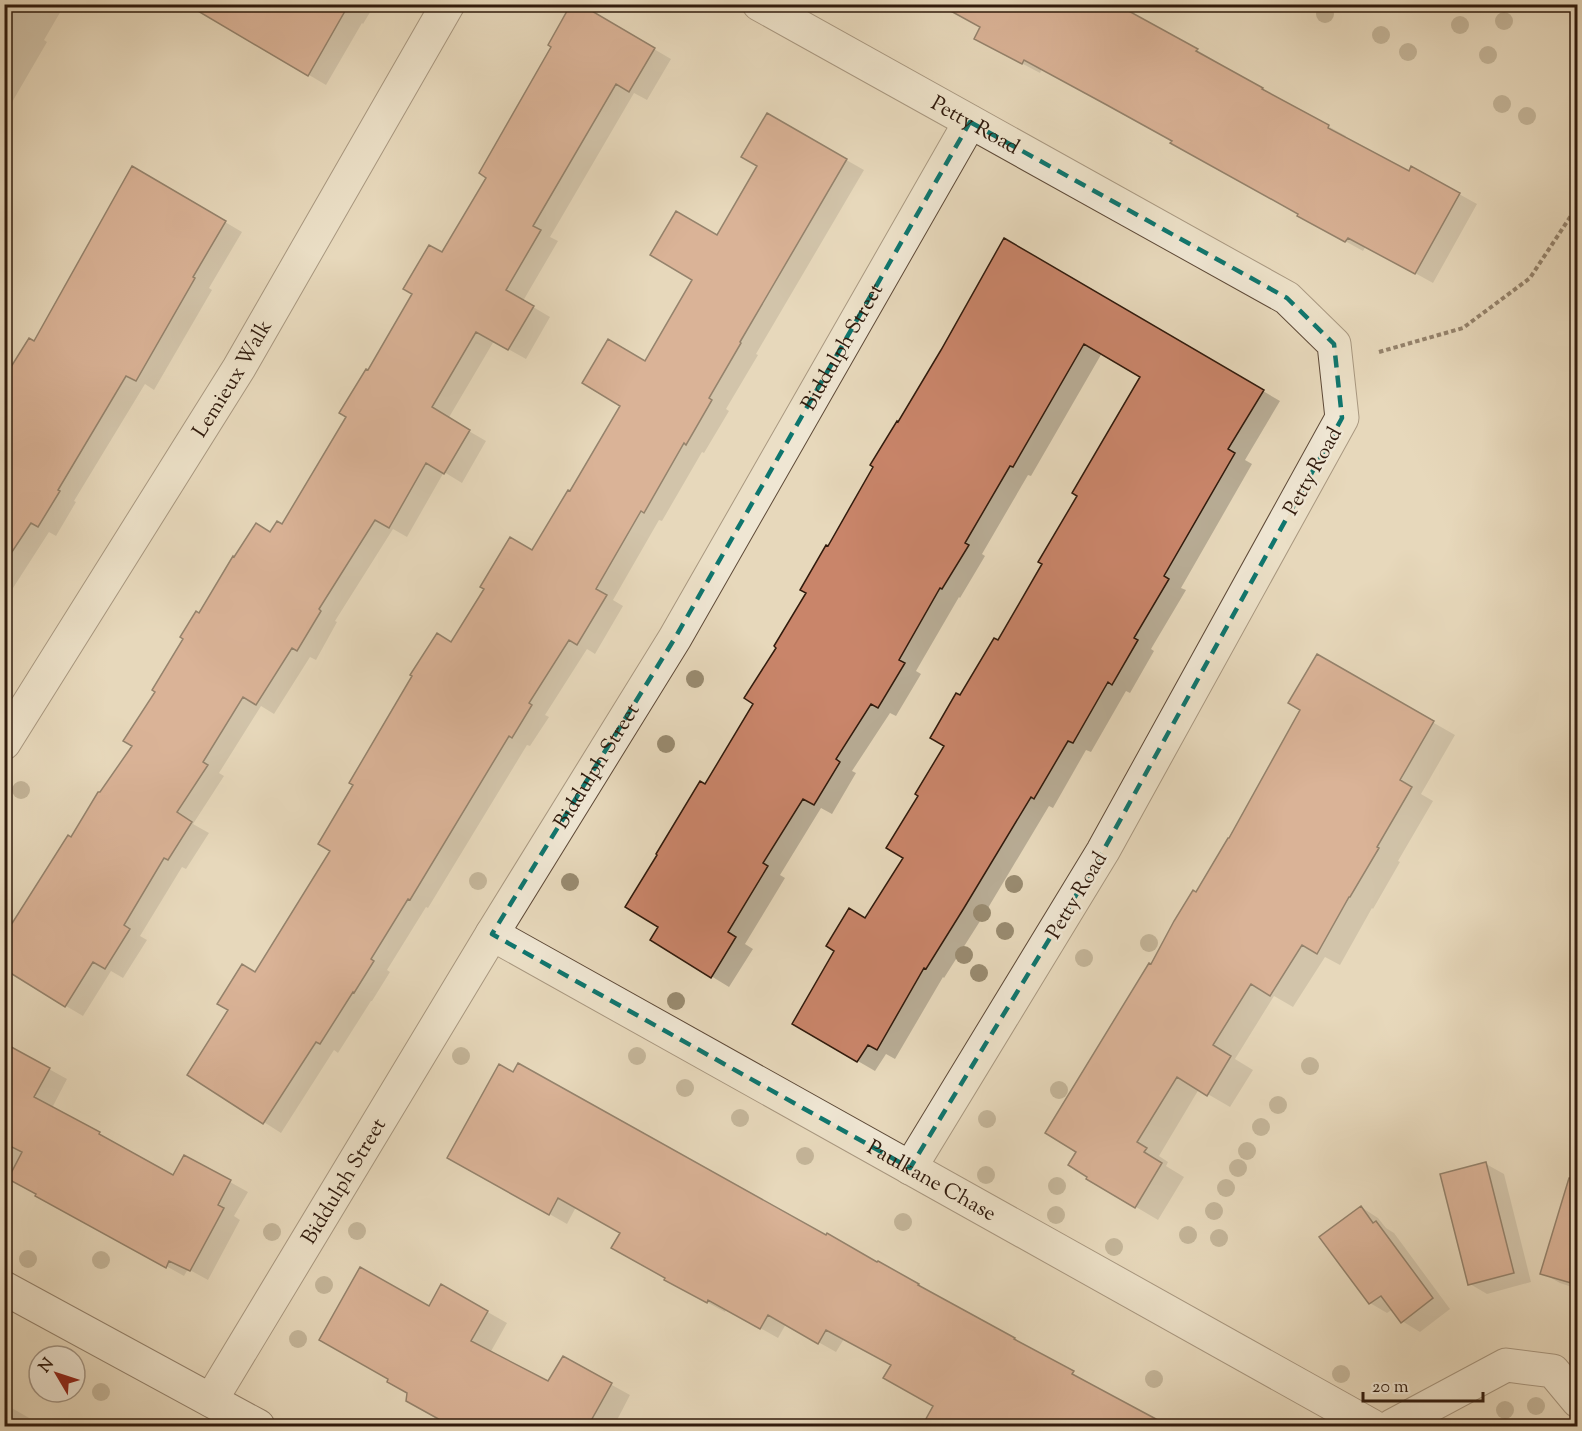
<svg xmlns="http://www.w3.org/2000/svg" width="1582" height="1431" viewBox="0 0 1582 1431" font-family="'Sorts Mill Goudy',serif">
  <rect width="100%" height="100%" fill="#e7d8bb"/>
  <filter id="stains"><feTurbulence type="fractalNoise" baseFrequency=".00333" numOctaves="4"/><feColorMatrix values="0 0 0 0 .2 0 0 0 0 .09 0 0 0 0 .02 0 0 0 .5 -.17"/></filter>
  <radialGradient id="worn" r=".72"><stop offset=".6" stop-color="#630" stop-opacity="0"/><stop offset="1" stop-color="#630" stop-opacity=".3"/></radialGradient>
  <path fill="#0003" d="M4,4h61l-21,36 3,2 -43,74z
    M211,4h164l-12,20 -1,-1 -36,62 -120,-71z
    M577,4l94,55 -24,41 -13,-7 -84,144 8,4 -35,60 27,16 -24,42 -32,-18 -46,78 38,22 -24,42 -18,-11 -37,65 -14,-8 -58,92 2,1 -21,38 -6,-3 -36,57 -13,-8 -42,67 5,3 -31,48 16,9 -23,36 -4,-2 -42,69 7,4 -24,38 -12,-7 -28,45 -17,-10 -62,-58v-19l6,-10 5,3 119,-176 23,-55 43,-76 71,-81 12,-8 65,-110 21,-44 73,-118 46,-77z
    M1113,4l84,46 17,10 -1,2 115,64 18,10 -1,2 64,35 50,21 18,10 -44,79 -67,-37 -3,5 -47,-26 -16,-12 -127,-73 -131,-71 -2,4 -47,-25 -12,-21z
    M767,115l97,55 -108,184 2,1 -32,54 3,2 -25,42 -2,-1 -40,69 -3,-1 -46,80 10,6 -28,48 -8,-5 -42,66 4,2 -19,29 -3,-1 -99,163 -2,-1 -39,63 3,2 -18,29h-1l-33,52 -4,-3 -53,83 -92,-59 67,-101 76,-122 119,-207 82,-92 37,-59 189,-327z
    M133,168l109,64 -33,56 3,2 -58,100 -9,-6 -71,117 2,1 -20,34 -7,-4 -45,70v-221l31,-38z
    M1004,240l276,161 -35,59 7,4 -71,124 5,2 -35,59 3,2 -24,42 -4,-2 -35,61 -5,-2 -33,58 -4,-2 -67,112 -38,60 -1,-1 -48,82 -9,-5 -11,17 -81,-47 72,-104 39,-62 15,-62 26,-51 14,-48 38,-55 46,-78 98,-188 -40,-23 -71,123 -3,-1 -46,79 3,2 -25,42 -1,-1 -43,74 5,3 -25,42 -6,-3 -38,58 4,2 -24,41 -11,-6 -41,67 5,3 -40,66 8,5 -24,38 -77,-47 8,-13 46,-141 49,-83 23,-56 30,-54 20,-45z
    M1317,656l138,79 -34,59 12,7 -35,60 2,1 -27,47 -1,-1 -32,57 -15,-8 -32,50 -19,-11 -39,63 18,11 -23,37 -31,-18 -40,67 9,6 -2,4 18,11 -26,43 -22,-13 -58,-55 74,-187 45,-71 105,-185z
    M9,1047l58,32 -15,29 47,26 18,10 -1,1 57,33 12,-21 63,35 -14,24 6,4 -32,60 -20,-11 -4,7 -180,-100v-121z
    M449,1157l378,80 51,26 40,22 172,98 -1,2 80,41h-232l-10,-6 8,-14 -43,-41 -48,-26 -8,13 -50,-28 -8,14 -52,-29 -1,3 -42,-23 -16,-12 -45,-45 -46,-25 -9,17z
    M1486,1164l18,10 27,108 -44,12 -17,-10z
    M1574,1166l4,1v122l-18,-6 -18,-10z
    M1361,1207l17,11 8,10 8,5 56,76 -30,23 -18,-11 -9,-12 -6,4 -17,-10z
    M442,1286l65,37 -17,30 59,30 14,-25 67,37 -14,27 7,4h-169l-46,-26 21,-92z
    M4,1404l13,7 26,15h-39z"/>
  <path fill="#c9856a" stroke="#311b0d" stroke-width="1.5" d="M186,4h163l-41,72z
    M571,4h9l75,44 -26,44 -13,-8 -83,142 8,4 -35,60 28,16 -26,44 -32,-18 -44,75 38,23 -26,44 -18,-11 -37,65 -14,-8 -56,89 2,2 -24,40 -5,-3 -36,57 -13,-8 -40,65 5,3 -31,47 15,10 -24,38 -4,-2 -40,67 6,4 -25,40 -12,-7 -28,45 -61,-38v-33l64,-101 3,2 27,-45h2l32,-46 -9,-5 32,-49 -3,-2 31,-51 -3,-2 16,-26 3,2 34,-57 1,1 22,-34 14,9 7,-11 5,3 64,-107 -7,-4 27,-44 2,1 44,-76 -9,-5 26,-44 13,7 44,-74 -7,-5 72,-126 -3,-2z
    M938,4h178l82,45 -2,2 67,37 -1,1 67,36 -1,3 81,43 2,-5 49,27 -45,81 -67,-36 -3,4 -48,-26 1,-2 -128,-71 2,-2 -67,-37 -81,-44 -2,4 -48,-25 6,-12z
    M767,113l80,46 -107,183 1,1 -32,55 3,2 -26,45 -2,-2 -40,70 -3,-2 -45,78 11,6 -30,50 -8,-5 -40,63 3,2 -20,33 -3,-2 -99,164 -2,-1 -37,60 3,2 -20,32 -1,-1 -33,52 -4,-2 -53,82 -76,-49 41,-65 -11,-6 25,-40 13,8 75,-121 -12,-7 35,-59 -4,-2 63,-107 -2,-1 27,-42 14,9 33,-53 -4,-2 30,-50 22,13 36,-60 2,1 50,-85 -38,-23 26,-44 37,22 47,-81 -42,-25 26,-44 41,24 40,-69 -16,-9z
    M132,166l94,55 -33,56 2,1 -59,103 -10,-5 -68,114 2,1 -22,36 -7,-4 -27,41v-186l25,-40 5,3z
    M1004,238l260,152 -36,59 7,4 -71,123 5,3 -35,59 4,2 -26,45 -4,-3 -35,61 -5,-2 -34,58 -3,-2 -67,111 -38,61 -2,-1 -47,82 -9,-5 -11,17 -65,-38 42,-73 -8,-5 23,-38 16,10 38,-60 -17,-10 32,-52 -3,-2 29,-48 -14,-8 26,-45 4,2 34,-57 4,2 44,-76 -4,-2 39,-66 -5,-3 68,-116 -56,-33 -71,123 -3,-1 -45,77 4,2 -27,44 -2,-1 -41,72 6,3 -27,45 -7,-4 -35,55 4,3 -26,43 -11,-6 -40,64 5,3 -40,66 8,5 -25,41 -61,-38 8,-13 -33,-20 32,-52 -1,-1 44,-73 5,3 48,-80 -9,-6 32,-50 -2,-2 32,-53 -6,-3 26,-45 2,1 45,-79 -3,-2 27,-44 1,1 43,-72z
    M1317,654l117,67 -34,59 12,7 -35,60 2,1 -29,49h-1l-32,57 -15,-9 -32,51 -19,-12 -38,61 18,11 -24,40 -30,-19 -40,65 10,6 -3,4 18,11 -27,45 -49,-29 1,-2 -19,-12 8,-13 -31,-19 104,-170 2,1 23,-43 19,-31 3,2 32,-54h1l71,-128 -12,-7z
    M4,1043l46,25 -16,29 66,35 -1,2 74,41 11,-20 47,25 -13,25 6,3 -34,63 -21,-10 -3,7 -131,-72 1,-2 -28,-15 14,-27 -14,-7 -4,7z
    M518,1063l308,172 1,-2 50,29 1,-1 41,23 -1,1 97,53 -1,1 60,32 -2,3 97,52h-247l11,-20 -50,-28 8,-13 -65,-35 -8,14 -50,-29 -8,14 -52,-29 -1,3 -43,-23 1,-2 -54,-30 9,-15 -62,-35 -9,17 -102,-57 52,-94 14,8z
    M1486,1162l28,111 -46,12 -28,-111z
    M1569,1178l9,1v106l-38,-11z
    M1361,1206l12,17 3,-2 57,77 -32,25 -20,-27 -12,8 -50,-67z
    M360,1267l69,39 12,-22 47,27 -17,30 77,40 15,-25 49,27 -24,43h-137l-45,-25 1,-8 -20,-11 1,-3 -69,-39z"/>
  <g fill="none" stroke-linecap="round" stroke-linejoin="round">
    <g stroke="#5e4a38" stroke-width="35">
      <g id="street">
        <path id="s1" d="M759,4l528,294 47,46 8,74 -239,433 -193,317"/>
        <path id="s2" d="M4,743l235,-375 209,-364"/>
        <path id="s3" d="M492,934l880,492"/>
        <path id="s4" d="M211,1400l281,-466 183,-296 295,-516"/>
        <path d="M1392,1426l114,-61 47,6 25,30"/>
      </g>
    </g>
    <g stroke="#311b0d" stroke-width="35">
      <path id="secondary" d="M4,1288l254,138"/>
    </g>
    <path stroke="#311b0d" stroke-width="4" stroke-dasharray="4.5 3" stroke-linecap="butt" d="M1379,352l84,-24 67,-50 48,-73"/>
    <use href="#street" stroke="#efe6d3" stroke-width="33"/>
    <use href="#secondary" stroke="#efe6d3" stroke-width="33"/>
  </g>
  <g fill="#998b70">
    <circle cx="1325" cy="14" r="9"/>
    <circle cx="1504" cy="21" r="9"/>
    <circle cx="1460" cy="25" r="9"/>
    <circle cx="1381" cy="35" r="9"/>
    <circle cx="1408" cy="52" r="9"/>
    <circle cx="1488" cy="55" r="9"/>
    <circle cx="1502" cy="104" r="9"/>
    <circle cx="1527" cy="116" r="9"/>
    <circle cx="695" cy="679" r="9"/>
    <circle cx="666" cy="744" r="9"/>
    <circle cx="21" cy="790" r="9"/>
    <circle cx="478" cy="881" r="9"/>
    <circle cx="570" cy="882" r="9"/>
    <circle cx="1014" cy="884" r="9"/>
    <circle cx="982" cy="913" r="9"/>
    <circle cx="1005" cy="931" r="9"/>
    <circle cx="1149" cy="943" r="9"/>
    <circle cx="964" cy="955" r="9"/>
    <circle cx="1084" cy="958" r="9"/>
    <circle cx="979" cy="973" r="9"/>
    <circle cx="676" cy="1001" r="9"/>
    <circle cx="461" cy="1056" r="9"/>
    <circle cx="637" cy="1056" r="9"/>
    <circle cx="1310" cy="1066" r="9"/>
    <circle cx="685" cy="1088" r="9"/>
    <circle cx="1059" cy="1090" r="9"/>
    <circle cx="1278" cy="1105" r="9"/>
    <circle cx="740" cy="1118" r="9"/>
    <circle cx="987" cy="1119" r="9"/>
    <circle cx="1261" cy="1127" r="9"/>
    <circle cx="1247" cy="1151" r="9"/>
    <circle cx="805" cy="1156" r="9"/>
    <circle cx="1238" cy="1168" r="9"/>
    <circle cx="986" cy="1175" r="9"/>
    <circle cx="1057" cy="1186" r="9"/>
    <circle cx="1226" cy="1188" r="9"/>
    <circle cx="1214" cy="1211" r="9"/>
    <circle cx="1056" cy="1215" r="9"/>
    <circle cx="903" cy="1222" r="9"/>
    <circle cx="357" cy="1231" r="9"/>
    <circle cx="272" cy="1232" r="9"/>
    <circle cx="1188" cy="1235" r="9"/>
    <circle cx="1219" cy="1238" r="9"/>
    <circle cx="1114" cy="1247" r="9"/>
    <circle cx="28" cy="1259" r="9"/>
    <circle cx="101" cy="1260" r="9"/>
    <circle cx="324" cy="1285" r="9"/>
    <circle cx="298" cy="1339" r="9"/>
    <circle cx="1341" cy="1374" r="9"/>
    <circle cx="1154" cy="1379" r="9"/>
    <circle cx="101" cy="1392" r="9"/>
    <circle cx="1536" cy="1406" r="9"/>
    <circle cx="1505" cy="1410" r="9"/>
  </g>
  <path d="M0 0H1582V1431H0ZM970,122l317,176 47,46 8,74 -239,433 -193,317 -418,-234 183,-296z" fill="#e7d8bb" fill-opacity=".55" fill-rule="evenodd"/>
  <path fill="none" stroke="#0f766e" stroke-width="4.5" stroke-dasharray="12 8" stroke-linejoin="round" d="M970,122l317,176 47,46 8,74 -239,433 -193,317 -418,-234 183,-296z"/>
  <g text-anchor="middle" stroke-width="5" stroke-linejoin="round" paint-order="stroke">
    <g font-size="21" fill="#311b0d" stroke="#efe6d3">
      <text dy="7" stroke="none"><textPath href="#s1" startOffset="248">Petty Road</textPath></text>
      <text dy="7" stroke="none"><textPath href="#s4" startOffset="1228">Biddulph Street</textPath></text>
      <text dy="7" stroke="none"><textPath href="#s2" startOffset="430">Lemieux Walk</textPath></text>
      <text transform="translate(1312 471) rotate(-61)" y="7">Petty Road</text>
      <text dy="7" stroke="none"><textPath href="#s4" startOffset="742">Biddulph Street</textPath></text>
      <text transform="translate(1076 895) rotate(-59)" y="7">Petty Road</text>
      <text dy="7" stroke="none"><textPath href="#s4" startOffset="256">Biddulph Street</textPath></text>
      <text dy="7" stroke="none"><textPath href="#s3" startOffset="504">Paulkane Chase</textPath></text>
    </g>
  </g>
  <rect width="1582" height="1431" fill="none" stroke="#e7d8bb" stroke-width="24"/>
  <rect x="6" y="6" width="1570" height="1419" fill="none" stroke="#311b0d" stroke-width="3"/>
  <rect x="12" y="12" width="1558" height="1407" fill="none" stroke="#311b0d" stroke-width="1.5"/>
  <g transform="translate(57 1374) rotate(309)"><circle r="28" fill="#efe6d3" stroke="#a39584" stroke-width="1.5"/>
  <path d="M0-4.5L10 22L0 15L-10 22Z" fill="#8f2418"/>
  <text y="-9" font-size="16" font-weight="bold" text-anchor="middle" fill="#311b0d">N</text>
  </g>
  <path d="M1363 1392v9h120v-9" fill="none" stroke="#311b0d" stroke-width="3"/>
  <text x="1372" y="1392" font-size="18" fill="#311b0d" stroke="#efe6d3" stroke-width="4.5" paint-order="stroke">20 m</text>
  <rect width="100%" height="100%" filter="url(#stains)"/>
  <rect width="100%" height="100%" fill="url(#worn)"/>
</svg>
